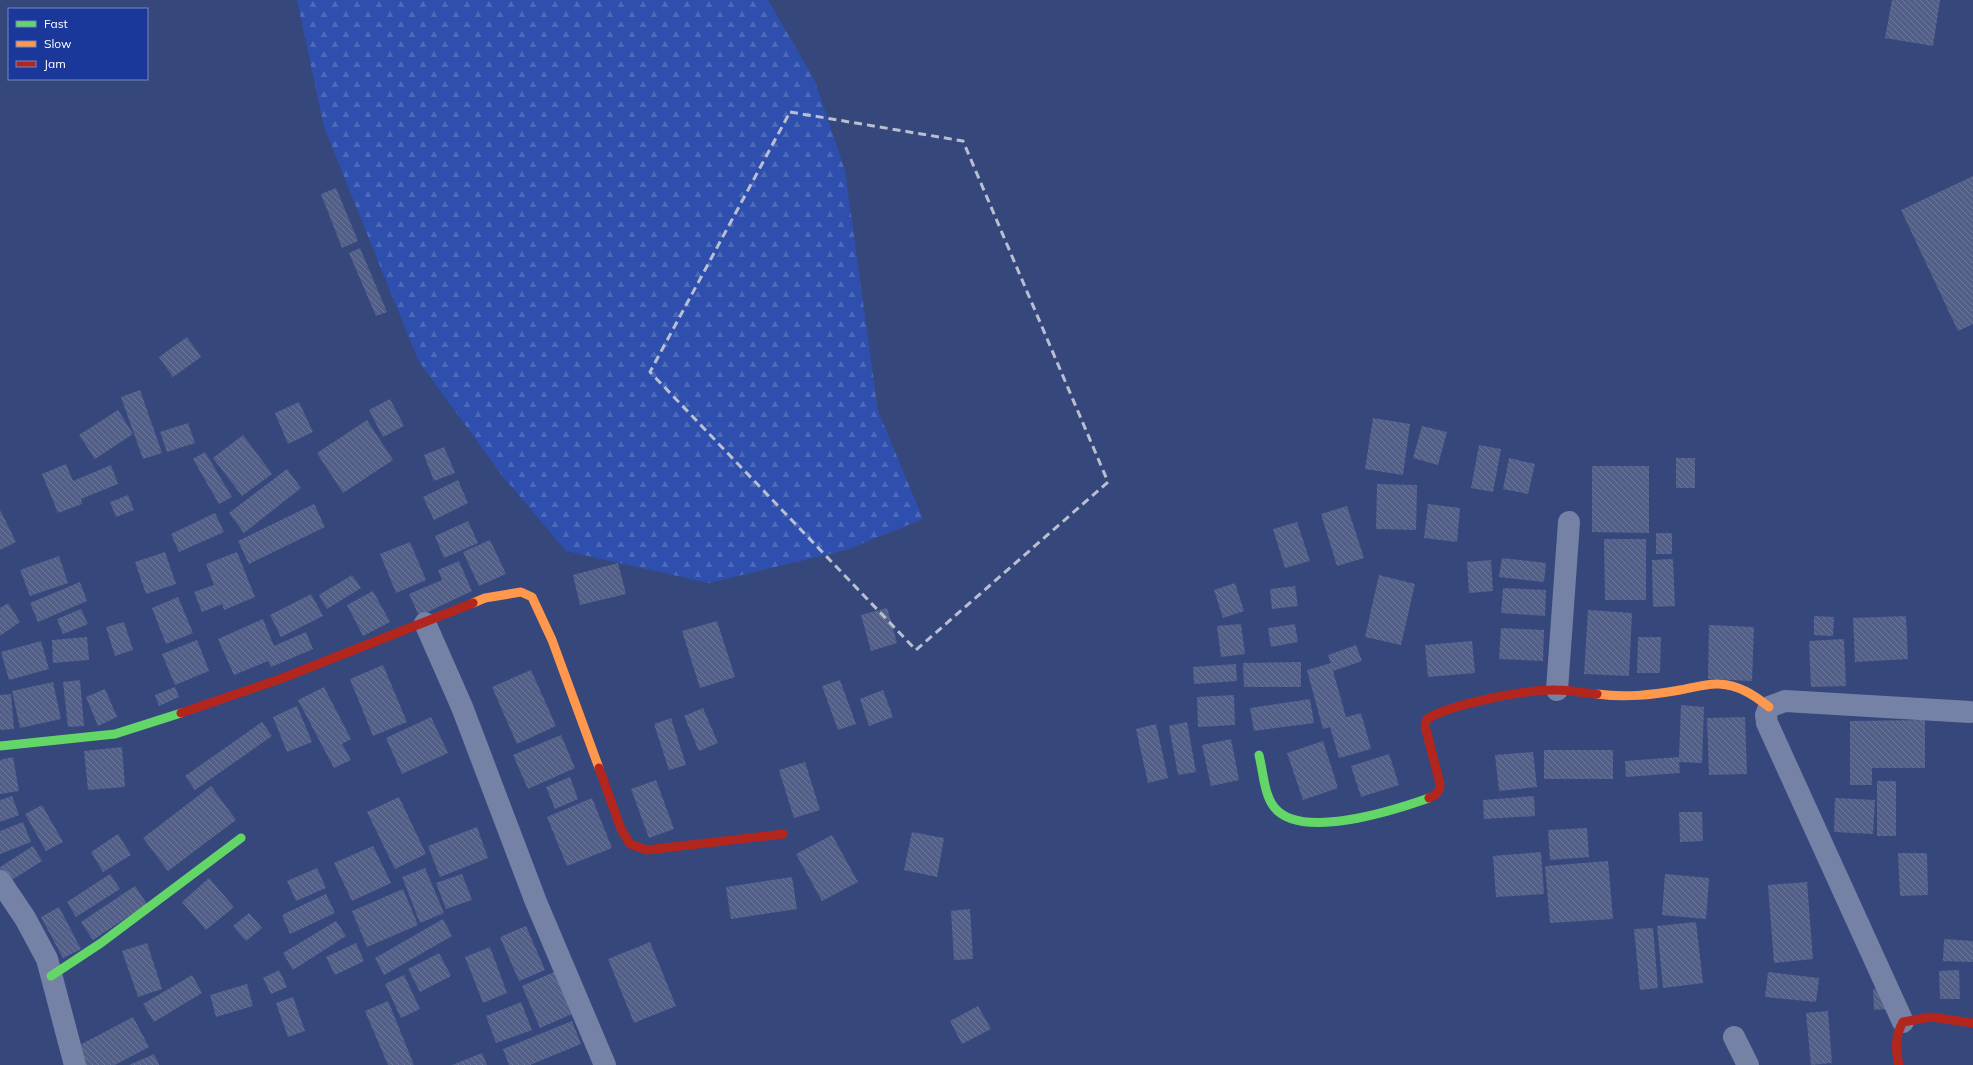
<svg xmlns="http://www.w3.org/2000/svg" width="1973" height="1065" viewBox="0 0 1973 1065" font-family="Mulish,sans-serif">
  <defs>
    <pattern id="forest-firs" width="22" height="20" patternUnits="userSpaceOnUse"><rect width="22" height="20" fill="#2e4fae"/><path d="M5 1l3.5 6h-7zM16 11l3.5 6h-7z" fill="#4d69ba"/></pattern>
    <pattern id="building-back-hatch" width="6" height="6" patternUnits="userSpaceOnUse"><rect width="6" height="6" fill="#525f89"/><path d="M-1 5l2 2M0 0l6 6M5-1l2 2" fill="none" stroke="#6c779b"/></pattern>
  </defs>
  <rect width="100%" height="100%" fill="#36477c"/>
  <path fill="url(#forest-firs)" d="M297,0h471l47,81 30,90 33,240 45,108 -77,31 -137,33 -143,-32 -65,-77 -83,-114 -94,-233z"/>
  <path fill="url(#building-back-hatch)" d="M1892,0h48l-7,46 -48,-8z
    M1973,176v148l-15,7 -57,-121z
    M336,188l22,53 -16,7 -21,-54z
    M360,248l27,64 -11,4 -27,-63z
    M187,337l14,20 -28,20 -14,-20z
    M140,390l22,63 -19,6 -22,-62z
    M390,399l14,27 -21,11 -14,-27z
    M299,402l14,30 -25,12 -13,-31z
    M118,410l15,24 -38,25 -16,-24z
    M1373,418l37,6 -7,51 -38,-6z
    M367,420l26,40 -50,33 -26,-40z
    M188,423l7,20 -28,9 -7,-20z
    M1422,426l25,6 -9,33 -25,-7z
    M243,435l29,39 -30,22 -29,-38z
    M1479,445l22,4 -8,43 -22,-4z
    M444,447l11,26 -21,8 -10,-26z
    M205,452l27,45 -13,7 -26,-45z
    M1509,458l26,6 -7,30 -25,-5z
    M1676,458h19v30h-19z
    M66,464l7,17 38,-16 7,19 -37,15 1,5 -24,9 -16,-39z
    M1592,466h57v67l-57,-1z
    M287,469l14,19 -57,45 -15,-20z
    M458,480l10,23 -34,17 -11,-23z
    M1377,484l40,1 -1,45 -40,-1z
    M128,495l6,15 -18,7 -6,-15z
    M314,504l11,23 -76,37 -11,-23z
    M1428,504l32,4 -3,34 -33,-4z
    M1347,506l17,52 -27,8 -16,-52z
    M0,510l16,32 -16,8z
    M215,513l9,19 -45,20 -8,-18z
    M468,521l10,22 -34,15 -9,-22z
    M1297,522l13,39 -25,7 -12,-39z
    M1656,533h16v21h-16z
    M1604,539h42v61h-41z
    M490,540l16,34 -27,12 -16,-34z
    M410,542l16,38 -30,13 -16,-39z
    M165,552l11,32 -30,10 -11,-32z
    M237,552l18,45 -31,13 -2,-6 -20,8 -8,-20 20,-7 -8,-21z
    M59,556l9,27 -38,13 -10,-26z
    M1502,558l44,5 -2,19 -45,-5z
    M1673,559l2,47 -22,1 -1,-47z
    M1491,560l2,31 -24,2 -2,-31z
    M459,561l13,30 -53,25 -10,-22 33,-14 -4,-10z
    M618,563l8,31 -46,11 -7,-30z
    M352,575l9,13 -34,21 -8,-14z
    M1379,575l36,9 -14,61 -36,-8z
    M80,582l7,19 -49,21 -8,-19z
    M1235,583l9,28 -21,7 -9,-28z
    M1295,586l3,20 -26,3 -2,-20z
    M1503,588l43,2 -1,26 -44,-3z
    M373,591l17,31 -27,14 -16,-31z
    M311,594l12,22 -42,21 -11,-22z
    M178,597l15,36 -27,11 -14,-36z
    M8,603l12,19 -20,14v-28z
    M887,608l10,35 -26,8 -10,-36z
    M81,609l7,15 -25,10 -6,-15z
    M1588,610l44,3 -3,63 -45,-2z
    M1814,616l20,1 -1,19 -19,-1z
    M1906,616l2,43 -53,3 -2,-44z
    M263,619l11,27 32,-14 7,17 -42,18 -3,-6 -34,14 -16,-36z
    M717,621l18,56 -35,11 -18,-57z
    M124,622l9,28 -18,6 -9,-29z
    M1241,624l4,30 -24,3 -4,-31z
    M1295,624l3,18 -27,5 -3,-19z
    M1709,625l45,2 -2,54 -44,-2z
    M1501,628l43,2 -1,31 -44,-2z
    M87,637l2,23 -36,3 -1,-23z
    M1638,637h23l-1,36h-23z
    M1844,639l2,47 -35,1 -2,-46z
    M197,640l12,31 -34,14 -13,-31z
    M41,641l8,28 -40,11 -8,-28z
    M1472,641l3,32 -47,4 -3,-32z
    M1356,645l6,16 -29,10 13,46 15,-4 10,36 -32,9 -9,-31 -7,2 -16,-59 24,-7 -3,-8z
    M1301,662v25h-57l-1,-24z
    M1236,664l1,17 -43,3 -1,-17z
    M383,665l24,57 -34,14 -23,-57z
    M531,670l25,56 -39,18 -25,-57z
    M80,680l4,46 -16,1 -5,-45z
    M840,680l16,44 -18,6 -16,-44z
    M53,682l8,37 -41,9 -8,-37z
    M175,687l4,10 -20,9 -4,-11z
    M324,687l27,52 -9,5 9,16 -17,8 -36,-68z
    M105,689l12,28 -19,9 -12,-29z
    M883,690l10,27 -24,9 -9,-27z
    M11,694l3,35 -14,1v-35z
    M1234,695l1,30 -37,2 -1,-30z
    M1310,699l4,24 -60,8 -4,-23z
    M1681,705l23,2 -2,56 -23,-1 1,11 -54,4 -1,-16 54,-4z
    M297,706l15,36 -25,10 -14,-35z
    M703,708l15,35 -19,8 -15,-35z
    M431,717l17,36 -46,21 -16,-36z
    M1745,717l2,57 -38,1 -2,-57z
    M671,718l15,47 -17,5 -15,-46z
    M1925,720v48h-53v17h-22v-64z
    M262,722l10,14 -77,54 -10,-14z
    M1187,722l9,50 -18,3 -9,-49z
    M1156,724l12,54 -20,5 -12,-54z
    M561,735l14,33 -47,21 -15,-34z
    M1231,739l8,41 -28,6 -9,-41z
    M1323,741l15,47 -35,12 -16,-47z
    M122,747l3,40 -37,3 -4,-39z
    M1544,750h69v29h-69z
    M1533,752l4,35 -38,4 -4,-36z
    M1389,754l10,31 -38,12 -10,-31z
    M13,757l6,34 -19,3v-34z
    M805,762l15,48 -26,8 -15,-48z
    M570,777l8,22 -23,10 -9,-22z
    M656,780l18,49 -25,9 -18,-49z
    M1877,781h19v55h-19z
    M211,786l25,34 -68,51 -25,-33z
    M12,796l7,19 -19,7v-22z
    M1534,796l1,20 -51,3 -1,-19z
    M399,797l27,57 -31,15 -28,-57z
    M592,798l20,50 -45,18 -20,-49z
    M1835,798l40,2 -2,34 -39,-2z
    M42,805l21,37 -17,9 -21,-37z
    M1679,812h23l1,29 -23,1z
    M23,822l8,20 -31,12v-23z
    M477,827l11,31 -48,19 -12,-31z
    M1587,828l2,29 -39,3 -2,-30z
    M912,832l32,6 -7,39 -33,-7z
    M118,834l13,21 -28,17 -12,-20z
    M832,835l26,47 -36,19 -26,-47z
    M33,846l9,15 -35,22 -7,-11v-5z
    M373,846l18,37 -39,18 -18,-38z
    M1541,852l3,42 -48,3 -3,-41z
    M1898,853h29l1,42 -28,1z
    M1608,861l5,58 -63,4 -5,-57z
    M317,868l9,20 -30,13 -9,-20z
    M425,868l19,45 -24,10 -18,-46z
    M110,874l10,15 -44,28 -9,-15z
    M462,874l10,26 -26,9 -10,-26z
    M1665,874l44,4 -3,41 -44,-4z
    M792,877l5,32 -66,10 -5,-32z
    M209,878l25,29 -28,23 -24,-28z
    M1807,882l6,77 -39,4 -6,-78z
    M135,886l12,18 -54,36 -12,-18z
    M403,889l15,36 -51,22 -15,-36z
    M326,894l9,19 -45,21 -8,-19z
    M59,907l22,42 -18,9 -22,-41z
    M970,909l3,50 -19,1 -3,-49z
    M249,913l13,15 -16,13 -13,-15z
    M443,919l9,17 -68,39 -9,-17z
    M336,921l10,15 -53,34 -10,-17z
    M1696,922l7,61 -40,5 -6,-62z
    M526,926l19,44 -26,11 -19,-44z
    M1653,928l5,60 -18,2 -6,-61z
    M1944,939l29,2v21l-30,-1z
    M650,942l26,64 -42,17 -26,-64z
    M147,943l15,46 -24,8 -16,-46z
    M356,943l8,18 -29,14 -9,-18z
    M490,947l17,46 -24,10 -18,-46z
    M439,953l12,23 -31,16 -12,-23z
    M279,970l8,17 -16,7 -8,-16z
    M1959,970l1,29h-20l-1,-28z
    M554,972l18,42 -32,14 -18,-42z
    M1768,972l51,6 -3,24 -51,-5z
    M192,975l10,18 -48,29 -11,-18z
    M404,975l16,34 -19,9 -16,-34z
    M247,984l6,22 -37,11 -6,-22z
    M1886,988l1,21 -13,1 -1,-21z
    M293,997l12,34 -17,6 -12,-34z
    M388,1001l26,64h-26l-23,-54z
    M521,1002l11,28 -36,13 -10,-27z
    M978,1006l13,23 -29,15 -12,-23z
    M1828,1011l4,52 -21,2 -5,-52z
    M133,1017l16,30 -34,18h-30l-9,-18z
    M572,1021l9,23 -51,21h-21l-6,-16z
    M482,1053l5,12h-35z
    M154,1054l5,11h-30z"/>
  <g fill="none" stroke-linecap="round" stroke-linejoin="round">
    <path stroke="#7681a6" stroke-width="22" d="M425,623l37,84 74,195 69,163
      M1557,690l12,-168
      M0,881l25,37 22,41 28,106
      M1903,1022l-136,-299 -1,-8 3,-8 16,-6 185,11
      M1734,1037l14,28"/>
    <path stroke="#63d668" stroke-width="9" d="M0,746l115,-12 66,-21
      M1259,755c4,16 5,39 15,52 26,34 121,3 155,-9
      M51,976l50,-33 140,-105"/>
    <path stroke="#ff974d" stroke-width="9" d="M473,603l12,-5 36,-6 11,5 20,43 47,128
      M1597,694c29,4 54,1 83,-4 12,-2 27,-7 39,-6 20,1 35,11 50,23"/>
    <path stroke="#b3261e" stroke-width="9" d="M181,713l99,-34 193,-76
      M599,768l22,61 9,15 17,6 136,-16
      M1429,798c7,-3 11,-6 11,-14l-15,-58 2,-7c24,-15 101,-30 130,-29 13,0 27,3 40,4
      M1899,1065c-4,-16 -4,-29 4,-43l28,-5 42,6"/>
  </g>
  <path fill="none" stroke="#b9bfd1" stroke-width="3" stroke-dasharray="8 5" stroke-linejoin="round" d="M790,112l173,29 145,341 -192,168 -266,-278z"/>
  <rect x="8" y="8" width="140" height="72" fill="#193899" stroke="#7588c2"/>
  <rect x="16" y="21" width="20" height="6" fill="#63d668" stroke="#7588c2"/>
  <text x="44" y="28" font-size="12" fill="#ffffff">Fast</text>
  <rect x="16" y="41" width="20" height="6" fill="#ff974d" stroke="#7588c2"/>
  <text x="44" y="48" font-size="12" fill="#ffffff">Slow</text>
  <rect x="16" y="61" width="20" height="6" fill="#b3261e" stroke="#7588c2"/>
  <text x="44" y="68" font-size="12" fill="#ffffff">Jam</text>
</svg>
